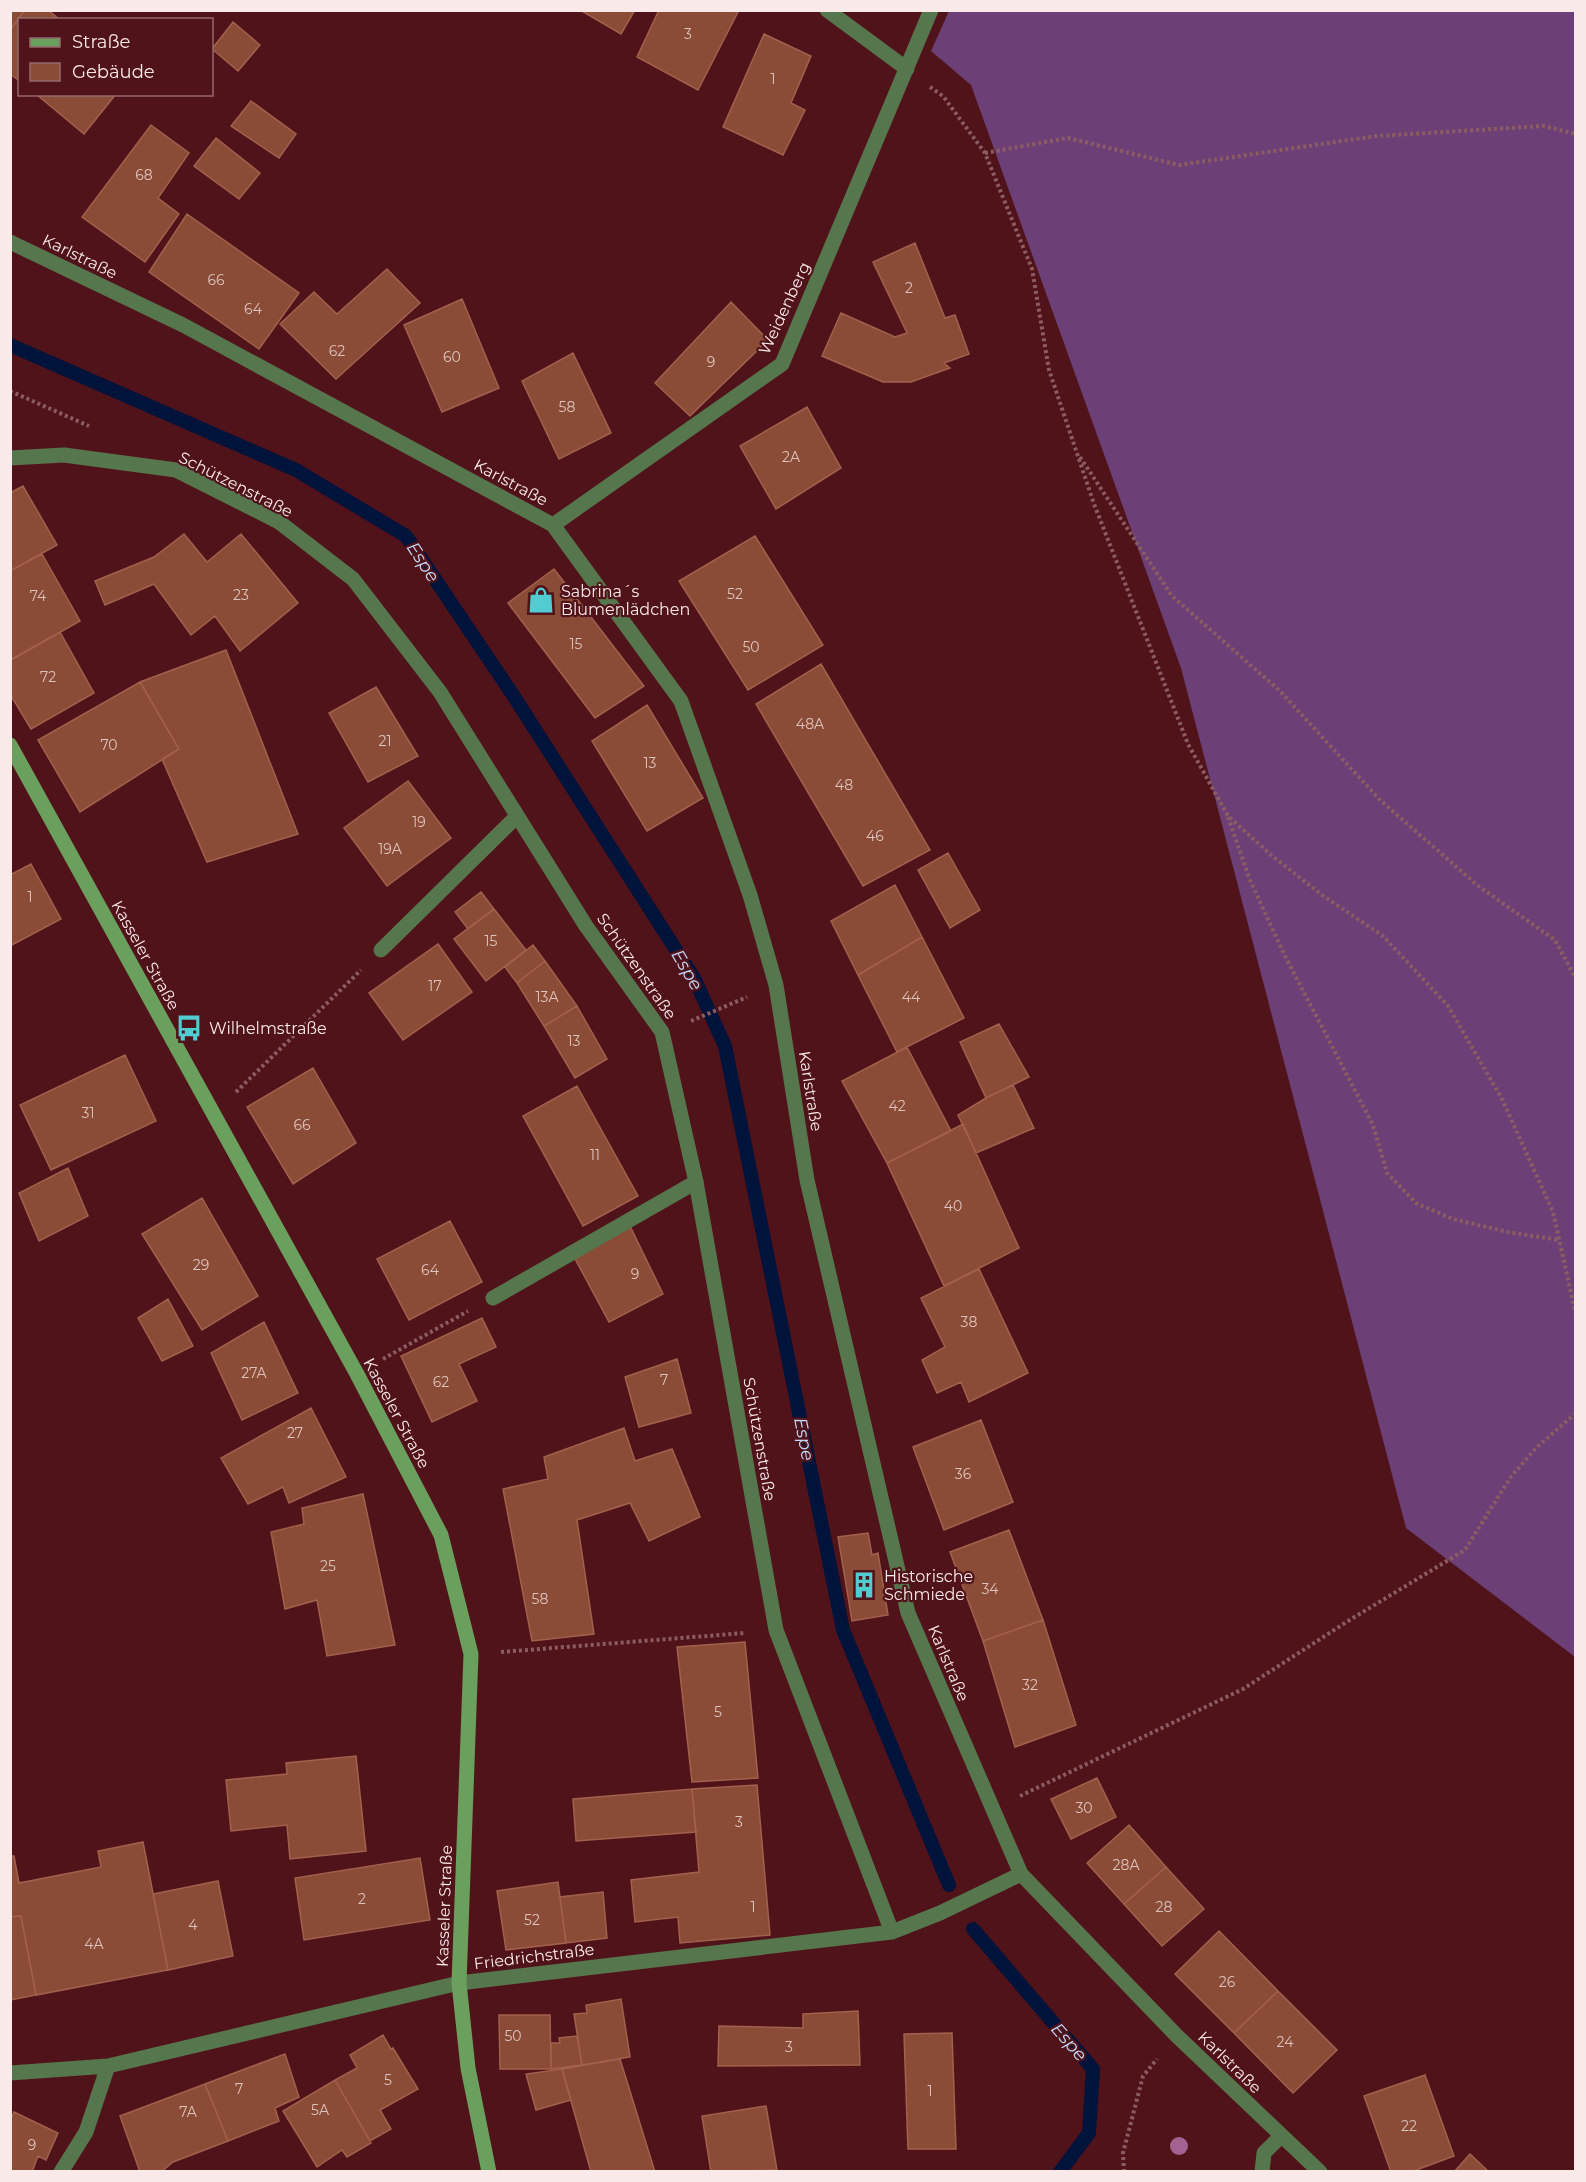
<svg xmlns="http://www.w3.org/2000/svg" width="1586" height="2182" viewBox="0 0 1586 2182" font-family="Montserrat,sans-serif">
  <rect width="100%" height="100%" fill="#51131a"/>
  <path fill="#6c4077" d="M949,11h626v1646l-169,-129 -225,-860 -210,-583 -40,-34z"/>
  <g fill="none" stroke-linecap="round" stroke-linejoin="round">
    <path stroke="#00133a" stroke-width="14" d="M10,345l286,125 110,66 107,159 181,283 31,68 118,584 106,255
      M973,1929l120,140 -4,64 -29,39"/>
  </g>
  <path fill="#8b4c37" stroke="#a2614c" stroke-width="1.5" d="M10,10h15l-15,20z
    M25,10h23l12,10h-40v61l-10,-7v-44z
    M580,10h55l-14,24z
    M659,10h80l-41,80 -61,-33z
    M233,22l27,23 -22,26 -26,-22z
    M764,34l47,22 -20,47 14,7 -22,45 -60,-28z
    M36,94h80l-32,40z
    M251,101l45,33 -17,24 -48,-32z
    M151,125l38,28 -31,45 21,16 -34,48 -63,-45z
    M216,138l44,35 -21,26 -45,-33z
    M187,214l112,79 -40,56 -110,-77z
    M915,243l30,75 10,-3 14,39 -25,9 6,5 -39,14h-28l-61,-26 19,-43 54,24 12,-4 -34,-71z
    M387,269l33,34 -84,76 -56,-55 34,-32 23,22z
    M462,299l37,89 -57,24 -38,-87z
    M731,302l37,38 -78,76 -35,-33z
    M573,353l38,80 -52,26 -37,-78z
    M807,407l34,61 -65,41 -36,-63z
    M23,486l34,59 -47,26v-78z
    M184,534l23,28 34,-28 57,69 -58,48 -25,-35 -24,19 -37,-51 -49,21 -10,-24 59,-24z
    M755,536l68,109 -75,45 -69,-109z
    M42,554l38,67 -67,38 -3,-4v-84z
    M554,569l90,117 -49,32 -87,-115z
    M60,632l34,61 -63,36 -21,-35v-34z
    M226,650l72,184 -91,28 -45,-103 17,-10 -39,-67z
    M821,664l109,186 -67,36 -107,-182z
    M140,682l39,67 -99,63 -42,-72z
    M376,687l42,69 -50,26 -39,-69z
    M647,705l56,93 -56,33 -55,-90z
    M408,781l43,57 -64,48 -43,-58z
    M948,853l32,57 -30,18 -32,-58z
    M31,864l30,55 -51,27v-71z
    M895,885l27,52 -64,38 -27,-54z
    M481,892l13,17 -26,20 -13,-17z
    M494,909l32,41 -40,31 -32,-42z
    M922,937l42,81 -67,34 -39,-77z
    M438,944l34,48 -69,48 -34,-47z
    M533,945l12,16 -28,22 -12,-16z
    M545,961l32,45 -33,20 -27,-43z
    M577,1006l30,53 -32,19 -31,-52z
    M999,1024l30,53 -43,21 -26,-56z
    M907,1047l44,84 -64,32 -45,-82z
    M125,1055l31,66 -105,49 -31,-65z
    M313,1068l43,75 -63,41 -46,-77z
    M1013,1085l21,43 -58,25 -18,-38 28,-17z
    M577,1086l61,110 -55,30 -60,-110z
    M963,1124l56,124 -75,38 -57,-123z
    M68,1168l20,48 -49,25 -20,-48z
    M202,1198l56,98 -56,34 -60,-96z
    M450,1221l32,61 -73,38 -32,-61z
    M630,1226l33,68 -54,28 -36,-67z
    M979,1269l49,104 -59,29 -8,-20 -24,11 -15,-33 23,-13 -24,-49z
    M168,1299l25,47 -31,15 -24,-43z
    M482,1318l14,29 -37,17 18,37 -45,21 -31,-66z
    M264,1322l34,71 -56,27 -31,-67z
    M677,1359l14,54 -52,14 -14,-50z
    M311,1408l35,69 -57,26 -6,-16 -35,17 -27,-46z
    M981,1420l32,82 -69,28 -31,-83z
    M624,1428l11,33 37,-12 28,68 -51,24 -19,-38 -53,17 17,114 -62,7 -29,-152 45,-10 -4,-22z
    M363,1494l32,151 -68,11 -10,-56 -32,9 -14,-77 33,-8 -2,-16z
    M1009,1530l34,90 -60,21 -33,-89z
    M868,1533l4,22 6,-2 10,62 -36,6 -14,-84z
    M1043,1620l33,105 -61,22 -32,-106z
    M745,1642l13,136 -66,4 -15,-135z
    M356,1756l10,95 -76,8 -3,-34 -56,6 -5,-51 61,-6 -1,-11z
    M1097,1778l19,39 -45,22 -20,-40z
    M757,1785l13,150 -90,8 -2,-26 -43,5 -4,-42 68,-8 -7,-83z
    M692,1789l4,43 -120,9 -3,-42z
    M1129,1825l37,42 -42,37 -37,-41z
    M143,1842l25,128 -132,25 -15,-79 -11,1v-61h4l5,27 82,-16 -3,-16z
    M420,1858l10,62 -126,20 -9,-62z
    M1166,1867l38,42 -42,37 -38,-42z
    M218,1881l15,75 -65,14 -15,-76z
    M558,1882l8,61 -60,7 -9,-59z
    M603,1892l4,46 -41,5 -6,-46z
    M21,1916l15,79 -26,5v-83z
    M1219,1931l59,60 -44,42 -59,-59z
    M1278,1991l59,59 -44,43 -59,-60z
    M621,1999l9,58 -48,8 -8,-51 13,-1 -1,-8z
    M858,2011l2,54 -142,1 1,-40 84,2v-14z
    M499,2015h51l1,54h-51z
    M952,2033l4,116h-48l-4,-115z
    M383,2035l8,14 2,-1 25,41 -38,21 11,19 -21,12 -35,-61 22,-12 -7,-13z
    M577,2036l5,29 -31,4v-26h9l-1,-5z
    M285,2054l14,43 -24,11 4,13 -51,20 -23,-57z
    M620,2059l35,113h-64l-29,-103z
    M562,2069l9,31 -35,10 -10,-36z
    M1425,2075l29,81 -43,16h-20l-27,-76z
    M335,2080l36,63 -24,14 -5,-7 -25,17 -34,-56z
    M205,2084l23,57 -55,21 -12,10h-21l-20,-56z
    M766,2106l11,64 -66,2 -9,-56z
    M14,2112l44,21 -12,27 -8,-4 -6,16h-22v-51z
    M1470,2154l19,18h-35z"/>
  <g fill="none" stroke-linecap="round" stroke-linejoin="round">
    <path stroke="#8b5c61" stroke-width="4" stroke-dasharray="3 3" stroke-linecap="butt" d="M930,87l13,9 42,57 47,116 17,101 45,134 94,240 40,72 43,39 51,40 61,41 65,70 54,93 51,113 23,103
      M985,153l83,-15 111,27 197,-29 168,-10 32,8
      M10,391l79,35
      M1080,457l92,139 108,95 99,108 98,86 78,55 21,39
      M1228,817l22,63 34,74 89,171 14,48 29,30 37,16 55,13 51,8
      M691,1021l56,-24
      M236,1092l125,-122
      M383,1359l85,-48
      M501,1652l244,-19
      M1020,1796l223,-107 105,-68 117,-71 45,-72 27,-31 39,-34
      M1124,2172l-1,-19 20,-77 14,-17"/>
    <path stroke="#56764d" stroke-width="15" d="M381,950l135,-133
      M493,1298l203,-116"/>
    <path stroke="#56764d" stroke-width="15" d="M827,10l80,59
      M10,242l173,83 370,200 128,176 69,194 26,90 31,195 101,433 113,261 155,161 144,137
      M10,458l54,-3 112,15 103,52 74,57 87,113 146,234 76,106 34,150 80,448 116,302
      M553,525l229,-161 149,-354
      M10,2073l98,-7 351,-83 433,-51 48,-19 81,-39
      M61,2172l25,-40 22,-66
      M1262,2172l2,-19 17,-17"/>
    <path stroke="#6b9f5d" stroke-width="15" d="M10,745l347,629 84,161 30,119 -12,329 9,85 21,104"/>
  </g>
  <circle fill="#a26393" cx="1179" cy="2146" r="9"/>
  <defs>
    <g id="shop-bare" transform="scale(2.07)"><path d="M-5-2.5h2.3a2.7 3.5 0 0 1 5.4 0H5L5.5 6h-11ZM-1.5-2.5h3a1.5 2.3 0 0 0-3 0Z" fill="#51ccd1" stroke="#51131a" stroke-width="2.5" paint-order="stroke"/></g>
    <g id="bus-bare" transform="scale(2.07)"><path d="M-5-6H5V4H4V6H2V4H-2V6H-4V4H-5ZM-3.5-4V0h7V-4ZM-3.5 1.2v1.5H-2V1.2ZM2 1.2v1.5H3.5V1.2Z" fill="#51ccd1" stroke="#51131a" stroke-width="2.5" paint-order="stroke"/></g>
    <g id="building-bare" transform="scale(2.07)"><path d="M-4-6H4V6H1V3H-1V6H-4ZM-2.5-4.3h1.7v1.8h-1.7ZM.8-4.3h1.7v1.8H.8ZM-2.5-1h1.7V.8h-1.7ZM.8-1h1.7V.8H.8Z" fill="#51ccd1" stroke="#51131a" stroke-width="2.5" paint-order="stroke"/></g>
  </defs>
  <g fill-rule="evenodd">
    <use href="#shop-bare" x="541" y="600"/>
    <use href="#bus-bare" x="189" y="1028"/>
    <use href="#building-bare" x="864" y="1585"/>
  </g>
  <g text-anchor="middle" stroke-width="4.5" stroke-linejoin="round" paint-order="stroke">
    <g font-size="14" fill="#dec2bc">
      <text x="688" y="39">3</text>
      <text x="773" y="84">1</text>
      <text x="144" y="180">68</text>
      <text x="216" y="285">66</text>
      <text x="909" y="293">2</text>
      <text x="253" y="314">64</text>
      <text x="337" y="356">62</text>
      <text x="452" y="362">60</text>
      <text x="711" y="367">9</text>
      <text x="567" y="412">58</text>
      <text x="791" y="462">2A</text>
      <text x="735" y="599">52</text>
      <text x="241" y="600">23</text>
      <text x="38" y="601">74</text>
      <text x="576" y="649">15</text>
      <text x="751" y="652">50</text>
      <text x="48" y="682">72</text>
      <text x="810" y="729">48A</text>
      <text x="385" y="746">21</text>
      <text x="109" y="750">70</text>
      <text x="650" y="768">13</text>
      <text x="844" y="790">48</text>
      <text x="419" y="827">19</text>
      <text x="875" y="841">46</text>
      <text x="390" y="854">19A</text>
      <text x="30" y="902">1</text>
      <text x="491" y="946">15</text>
      <text x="435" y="991">17</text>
      <text x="547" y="1002">13A</text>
      <text x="911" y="1002">44</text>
      <text x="574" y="1046">13</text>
      <text x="897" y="1111">42</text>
      <text x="88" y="1118">31</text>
      <text x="302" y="1130">66</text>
      <text x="595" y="1160">11</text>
      <text x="953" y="1211">40</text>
      <text x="201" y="1270">29</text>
      <text x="430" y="1275">64</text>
      <text x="635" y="1279">9</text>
      <text x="969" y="1327">38</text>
      <text x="254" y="1378">27A</text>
      <text x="664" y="1385">7</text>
      <text x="441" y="1387">62</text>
      <text x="295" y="1438">27</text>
      <text x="963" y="1479">36</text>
      <text x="328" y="1571">25</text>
      <text x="990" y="1594">34</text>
      <text x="540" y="1604">58</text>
      <text x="1030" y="1690">32</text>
      <text x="718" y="1717">5</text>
      <text x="1084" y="1813">30</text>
      <text x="739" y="1827">3</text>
      <text x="1126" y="1870">28A</text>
      <text x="362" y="1904">2</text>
      <text x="753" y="1912">1</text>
      <text x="1164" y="1912">28</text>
      <text x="532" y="1925">52</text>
      <text x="193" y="1930">4</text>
      <text x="94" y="1949">4A</text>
      <text x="1227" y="1987">26</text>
      <text x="513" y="2041">50</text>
      <text x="1285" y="2047">24</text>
      <text x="789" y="2052">3</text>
      <text x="388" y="2085">5</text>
      <text x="239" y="2094">7</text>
      <text x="930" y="2096">1</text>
      <text x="320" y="2115">5A</text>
      <text x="188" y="2117">7A</text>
      <text x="1409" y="2131">22</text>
      <text x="32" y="2150">9</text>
    </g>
    <g font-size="16" fill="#fae9e9" stroke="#51131a">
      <text transform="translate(80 256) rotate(26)" y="6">Karlstraße</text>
      <text transform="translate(784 308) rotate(-65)" y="6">Weidenberg</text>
      <text transform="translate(511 482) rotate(28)" y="6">Karlstraße</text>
      <text transform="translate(236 484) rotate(27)" y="6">Schützenstraße</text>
      <text transform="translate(146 955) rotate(61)" y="6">Kasseler Straße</text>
      <text transform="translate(637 966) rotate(55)" y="6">Schützenstraße</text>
      <text transform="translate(811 1091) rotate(81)" y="6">Karlstraße</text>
      <text transform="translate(397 1413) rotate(62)" y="6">Kasseler Straße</text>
      <text transform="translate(760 1439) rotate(80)" y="6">Schützenstraße</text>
      <text transform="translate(949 1663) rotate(67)" y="6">Karlstraße</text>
      <text transform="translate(444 1906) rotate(-88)" y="6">Kasseler Straße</text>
      <text transform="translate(534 1956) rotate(-7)" y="6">Friedrichstraße</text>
      <text transform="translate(1230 2062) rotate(44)" y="6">Karlstraße</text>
    </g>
    <g font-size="16" fill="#fae9e9" stroke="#51131a" text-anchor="start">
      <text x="561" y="597">Sabrina´s<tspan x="561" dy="18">Blumenlädchen</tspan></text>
      <text x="209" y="1034">Wilhelmstraße</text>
      <text x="884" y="1582">Historische<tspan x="884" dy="18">Schmiede</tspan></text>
    </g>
    <g font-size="18" font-style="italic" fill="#c2d8f9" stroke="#51131a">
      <text transform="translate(423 562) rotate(57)" y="6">Espe</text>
      <text transform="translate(687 970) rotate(60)" y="6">Espe</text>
      <text transform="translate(804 1439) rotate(79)" y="6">Espe</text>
      <text transform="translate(1069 2042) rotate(49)" y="6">Espe</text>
    </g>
  </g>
  <rect width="1586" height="2182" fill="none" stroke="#fae9e9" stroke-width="24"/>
  <rect x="18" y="18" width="195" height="78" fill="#51131a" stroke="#95696d" stroke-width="1.5"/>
  <rect x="30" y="38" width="30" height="9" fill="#6b9f5d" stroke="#95696d" stroke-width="1.5"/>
  <text x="72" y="48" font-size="18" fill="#fae9e9">Straße</text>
  <rect x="30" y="63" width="30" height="18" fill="#8b4c37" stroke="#95696d" stroke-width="1.5"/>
  <text x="72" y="78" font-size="18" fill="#fae9e9">Gebäude</text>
</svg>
